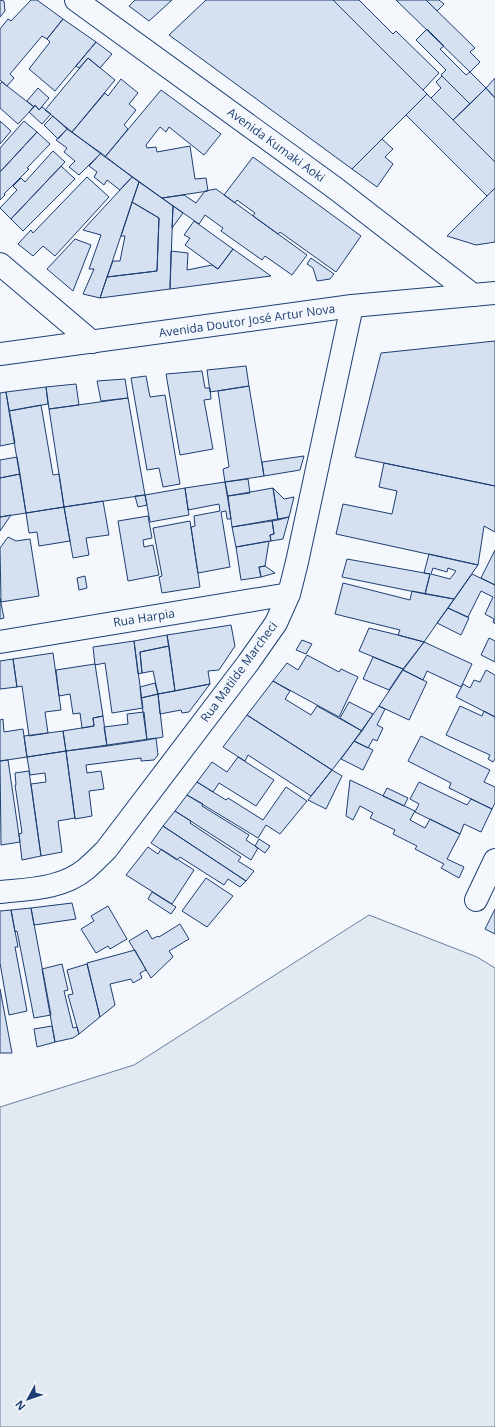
<svg xmlns="http://www.w3.org/2000/svg" width="495" height="1427" viewBox="0 0 495 1427" font-family="'Open Sans',sans-serif">
  <rect width="100%" height="100%" fill="#f4f7fb"/>
  <path fill="#e3e9f0" stroke="#687fa3" d="M369,915l108,42 18,11v459h-495v-320l134,-42z"/>
  <path fill="#d5e0f0" stroke="#1d3f73" fill-rule="evenodd" d="M0,0l4,1 1,10 -5,6z
    M31,0h6l26,19 -16,20 -5,-3 -32,38 4,4 -7,8 -7,-6v-51l8,-10 3,2z
    M135,0h37l-23,21 -20,-15z
    M206,0h127l94,94 -75,75 -183,-134z
    M333,0h26l34,34 3,-3 43,42 -16,17z
    M396,0h30l49,48 -5,4 10,10 -10,10z
    M426,0h13l5,4 -7,7z
    M63,19l33,23 -41,49 -26,-22 21,-27 -3,-3z
    M427,29l17,17 -4,3 26,26 4,-3 16,16 -16,16 -29,-29 5,-5 -30,-30z
    M96,42l16,12 -12,14 -12,-10 -9,10 -3,-2z
    M88,58l27,22 -43,52 -27,-22z
    M442,76l28,28 -17,16 -22,-22 10,-10 -5,-6z
    M495,78v20l-9,-10z
    M121,79l17,14 -9,11 7,6 -12,15 4,4 -23,28 -33,-25 33,-39 3,3z
    M2,82l32,25 -16,17 -18,-16v-24z
    M38,88l11,10 -10,12 -4,-5 -1,2 -7,-6z
    M486,88l9,10v64l-42,-42z
    M161,90l60,44 -17,21 -35,-28 -3,5 -6,-5 -14,18 1,3 9,-1 1,5 33,-6 5,33 11,-1 2,13 -46,7 -57,-41z
    M427,94l68,68v26l-8,8 -81,-81z
    M35,105l4,5 3,-3 9,7 -9,10 -13,-12z
    M53,116l14,13 -9,10 -14,-14z
    M0,121l11,10 -11,13z
    M24,121l13,11 -37,40v-24z
    M67,129l34,24 -22,22 -10,-8 6,-6 -11,-9 3,-4 -11,-8z
    M37,132l13,12 -23,24 2,1 -25,25 1,1 -5,5v-28z
    M382,139l11,10 -8,8 8,7 -16,23 -25,-18z
    M53,151l12,11 -54,57 -11,-11 17,-18 -4,-4 8,-8 4,4z
    M101,153l31,24 -12,13 -13,-10 -3,5 -10,-8 3,-5 -8,-6z
    M253,157l108,79 -25,36 -56,-40 -2,2 -25,-18 2,-3 -18,-13 -2,3 -11,-8z
    M61,166l14,13 -52,52 -12,-12z
    M87,177l22,20 -54,59 -12,-10 -10,10 -15,-12 13,-14 2,3z
    M132,177l7,5 -39,116 -17,-4 11,-25h-5l12,-34 -18,-5z
    M139,182l34,24 -3,83 -70,9 7,-21 50,-6 2,-53 -27,-16z
    M495,188v54l-19,3 -29,-9z
    M216,189l91,66 -15,20 -27,-19 -3,4 -41,-29 2,-3 -18,-13 -6,9 -37,-26 22,-3 12,8 9,-12z
    M132,202l27,16 -2,53 -50,6 6,-16h7l5,-25h-4z
    M173,206l10,7 -11,15z
    M194,221l39,28 -15,20 -33,-24 5,-7 -6,-3z
    M75,239l16,6 -18,46 -26,-22z
    M233,249l38,27 -101,13 1,-38 17,2 -1,17 25,-5 6,4z
    M311,258l23,16 -4,5 -13,2 -4,-13 -6,-4z
    M495,341v145l-140,-29 26,-104z
    M246,366l3,20 -39,6 -3,-22z
    M202,371l3,17h5l1,11 -7,1 9,49 -33,6 -14,-81z
    M146,376l4,21 15,-2 15,89 -17,3 -4,-19 -12,2 -16,-92z
    M125,379l3,19 -27,3 -4,-20z
    M76,384l3,21 -30,4 -3,-22z
    M249,386l15,90 -39,6 -2,-13 6,-2 -11,-76z
    M46,387l2,17 -39,7 -3,-19z
    M6,392l9,51 -15,3v-53z
    M128,398l17,97 -81,12 -15,-98z
    M41,405l12,70 6,-1 5,33 -38,6 -17,-102z
    M304,456l-4,14 -36,6 -2,-14z
    M17,457l3,17 -20,4v-18z
    M384,463l111,23v46l-11,-6 -6,39 -142,-31 7,-30 49,10 5,-23 -18,-4z
    M20,474l6,39 -26,4v-39z
    M248,479l2,14 -22,3 -3,-14z
    M225,482l6,37h-4l-1,-8 -5,1 9,55 -32,6 -7,-46 4,-1 -1,-10 26,-5 -1,-7 -31,6 -3,-22z
    M185,488l4,27 -39,7 -5,-27z
    M273,488l5,32 -46,7 -4,-31z
    M273,488l11,11 10,-2 -5,20 -11,3z
    M145,495l2,10 -9,2 -3,-11z
    M103,501l6,34 -23,3 3,17 -16,3 -9,-51z
    M64,507l6,34 -31,5 -2,-14 -8,1 -3,-20z
    M11,515l-11,16v-14z
    M148,516l4,22 -9,2 1,7 9,-2 6,30 -31,6 -10,-60z
    M289,517l-6,22 -12,2 -1,-6 4,-1 -2,-14z
    M272,520l2,14 -4,1 1,6 -35,6 -4,-20z
    M190,521l10,66 -38,6 -3,-16 3,-1 -9,-48z
    M8,537l8,4 14,-2 9,57 -38,6 -1,-54z
    M269,541l-4,25 -6,1 2,10 -20,3 -5,-33z
    M495,550v35l-14,-7z
    M429,554l49,11 -24,34 -29,-5 5,-20 -6,-1zM433,568l14,4 1,-4 8,3 -6,8 -19,-5z
    M347,559l83,15 -5,20 -83,-17z
    M265,566l10,7 -14,4 -2,-10z
    M472,574l23,11v39l-2,-2 1,-3 -9,-5 8,-17 -12,-6 -13,26 -20,-9z
    M85,576l2,12 -8,2 -2,-12z
    M343,583l67,17 2,-9 42,8 -30,43 -26,-7 2,-5 -65,-16z
    M0,598l4,20 -4,1z
    M448,608l21,10 -8,17 -24,-12z
    M231,625l4,21 -16,24 -11,1 2,13 -35,7 -8,-56z
    M369,628l29,7 26,7 -21,27 -44,-18z
    M167,635l2,11 -29,6 2,21 -4,1 -4,-33z
    M489,638l6,3v21l-14,-7z
    M302,640l10,4 -6,10 -10,-4z
    M134,641l9,67 -31,5 -7,-50 -10,2 -2,-18z
    M424,642l48,22 -11,23 -34,-16 -4,9 -20,-10z
    M169,646l6,45 -17,3 -5,-23 -11,2 -2,-21z
    M53,653l8,57 -16,2 3,21 -19,3 -7,-50 -5,1 -4,-28z
    M307,655l32,17 2,-3 17,8 -19,40 -66,-36 14,-18 11,7z
    M373,657l30,12 -14,21 -26,-11z
    M13,659l4,28 -17,2v-28z
    M95,664l8,52 -10,2 1,8 -12,2 -2,-15 -7,1 -3,-20 -11,2 -3,-26z
    M403,670l24,12 -18,38 -30,-14z
    M486,670l9,5v42l-39,-20 7,-13 7,4 4,-8 6,2z
    M273,681l17,10 -5,8 26,16 6,-9 45,25 -30,39 -85,-55z
    M155,683l3,11 -17,4 -1,-11z
    M210,684l-21,28 -7,1 -1,-3 -21,4 -2,-20z
    M158,694l5,43 -16,3 -6,-42z
    M349,702l24,12 -11,17 -22,-13z
    M379,706l6,3 -8,16 6,3 -6,13 -4,-2 -5,9 -14,-7z
    M460,706l22,10 2,-5 11,6v42l-2,3 -5,-3 2,-4 -44,-20z
    M144,712l3,28 -40,6 -3,-19 24,-3 -1,-10z
    M247,715l85,55 -21,26 -63,-41 -3,6 -22,-14z
    M103,716l4,30 -41,5 -3,-20 31,-5 -1,-8z
    M3,719l1,13 19,-3 4,28 -27,4v-41z
    M63,731l3,20 -39,6 -3,-21z
    M421,736l69,34 -6,12 11,5v16l-3,6 -43,-21 2,-5 -43,-22z
    M156,738l2,17 -4,5 -13,1v-3l-55,7 1,8 14,-2 3,18 -15,2 3,25 -17,3 -9,-68z
    M354,741l19,9 -10,20 -22,-11z
    M66,751l9,67 -17,3 4,31 -21,4 -10,-72 15,-2 -1,-9 -15,2 -3,-18z
    M238,757l36,23 -18,26 -37,-23 -6,9 -16,-10 15,-20 15,10z
    M8,760l12,82 -19,3 -1,-84z
    M332,770l10,6 -16,33 -18,-9z
    M29,771l12,85 -19,4 -3,-26 3,-1 -7,-48h1l-1,-12z
    M350,780l65,31 -5,9 15,8 5,-9 30,15 -13,25 17,8 -5,11 -18,-10 3,-4 -29,-15 2,-3 -24,-12 2,-4 -25,-12 3,-5 -13,-7 -7,14 -7,-4z
    M197,782l29,18 2,-2 35,22 23,-33 21,14 -27,33 -14,-9 -8,13 -71,-43z
    M419,782l48,23 4,-6 21,10 -11,23 -17,-8 -4,10 -45,-22 4,-8 -9,-5z
    M387,788l21,10 -4,8 -21,-10z
    M187,795l16,9 -1,2 47,29 -3,5 12,8 -7,12 -76,-49z
    M175,811l16,10 -1,2 51,34 -3,4 16,10 -8,10 -83,-55z
    M163,826l83,55 -6,6 -12,-8 -4,6 -44,-28 -3,3 -26,-17z
    M259,839l11,7 -5,7 -10,-7z
    M148,847l10,7 3,-5 33,21 -22,34 -46,-29z
    M206,878l27,18 -26,31 -25,-16z
    M152,892l24,15 -5,7 -23,-15z
    M72,903l4,16 -42,6 -3,-17z
    M108,906l19,33 -17,10 -2,-3 -12,7 -15,-24 13,-8 -3,-5z
    M31,908l20,107 -17,3 -17,-87 -2,1 -4,-22z
    M495,909v25l-10,-5z
    M11,910l7,37h-3l12,64 -18,4 -9,-52v-52z
    M180,924l9,15 -20,12 4,6 -22,21 -22,-37 18,-11 5,9 6,-3 1,1z
    M135,950l11,20 -6,3 2,5 -9,5 -2,-4 -21,5 5,21 -15,12 -13,-54z
    M62,964l6,26 -4,1 9,37 4,-1 2,7 -6,4 -18,4 -13,-73z
    M87,964l13,53 -21,17 -11,-39 5,-1 -6,-24z
    M0,989l12,64h-12z
    M52,1026l3,16 -18,5 -3,-18z"/>
  <g fill="none" stroke-linecap="round" stroke-linejoin="round">
    <g stroke="#1d3f73" stroke-width="24">
      <path id="minor" d="M76,0l259,188 138,107
        M0,264l92,78
        M0,642l289,-48
        M0,892c29,-3 62,-3 86,-23 7,-6 14,-13 20,-19l142,-187 28,-40 13,-29 8,-32 55,-256
        M476,900l19,-40"/>
    </g>
    <g stroke="#1d3f73" stroke-width="24">
      <path id="secondary" d="M0,354l352,-48 143,-13"/>
    </g>
    <use href="#minor" stroke="#f4f7fb" stroke-width="22"/>
    <use href="#secondary" stroke="#f4f7fb" stroke-width="22"/>
  </g>
  <g text-anchor="middle" stroke-width="3" stroke-linejoin="round" paint-order="stroke">
    <g font-size="12" fill="#1d3f73" stroke="#f4f7fb">
      <text transform="translate(276 145) rotate(36)" y="4">Avenida Kumaki Aoki</text>
      <text transform="translate(247 321) rotate(-8)" y="4">Avenida Doutor José Artur Nova</text>
      <text transform="translate(144 618) rotate(-9)" y="4">Rua Harpia</text>
      <text transform="translate(239 672) rotate(-54)" y="4">Rua Matilde Marcheci</text>
    </g>
  </g>
  <g transform="translate(28 1399) rotate(230)" stroke="#f4f7fb" stroke-width="3" paint-order="stroke">
  <path d="M0-3L7 15L0 10L-7 15Z" fill="#1d3f73"/>
  <text y="-6" font-size="11" font-weight="bold" text-anchor="middle" fill="#1d3f73">N</text>
  </g>
</svg>
